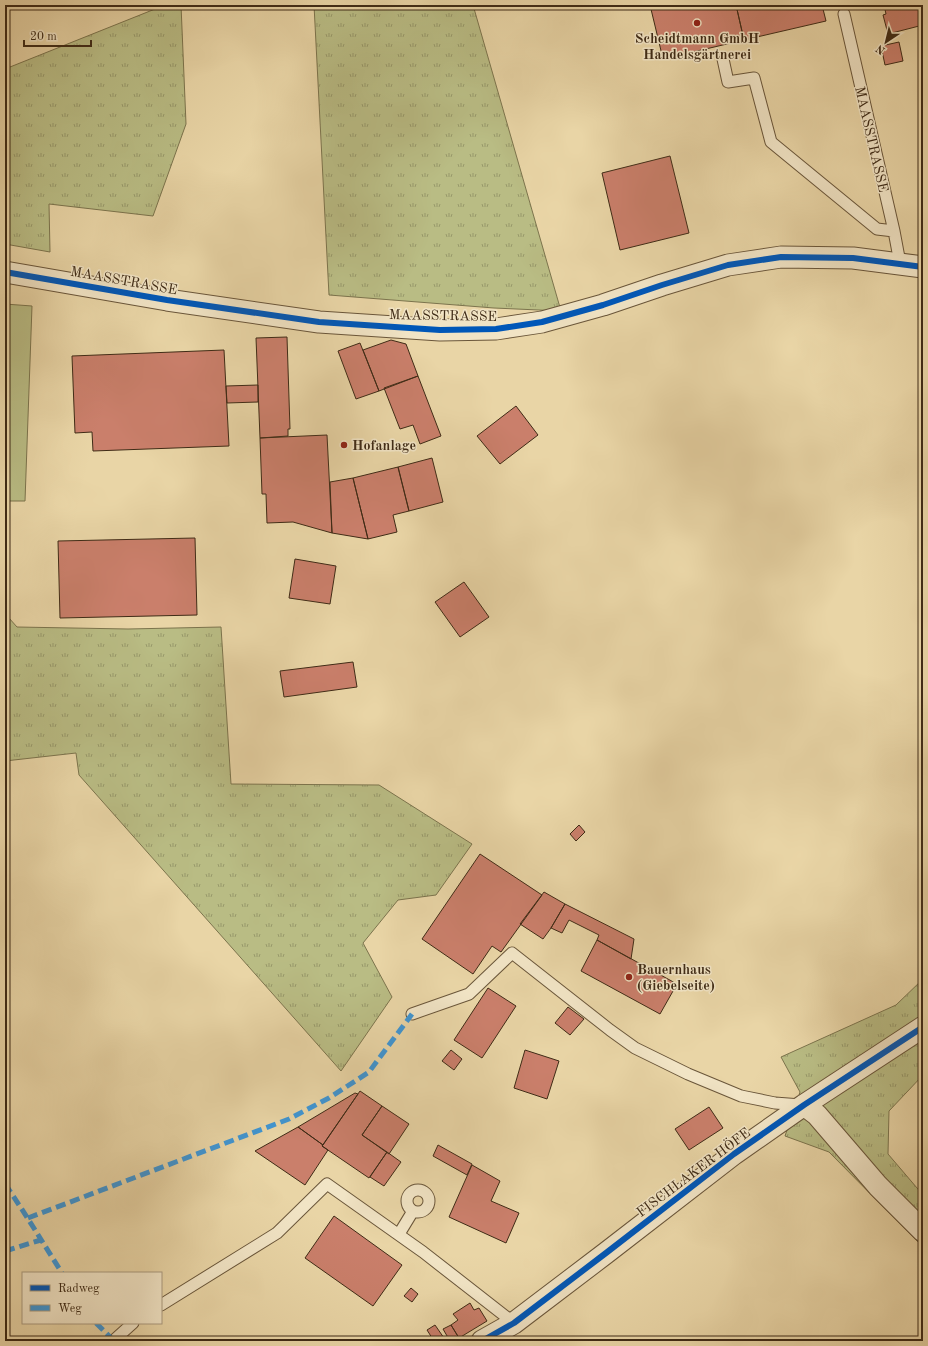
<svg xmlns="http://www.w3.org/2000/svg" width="928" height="1346" viewBox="0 0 928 1346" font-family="'Old Standard TT',serif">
  <defs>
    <pattern id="grass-tufts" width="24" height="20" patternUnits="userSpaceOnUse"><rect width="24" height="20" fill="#b9bc84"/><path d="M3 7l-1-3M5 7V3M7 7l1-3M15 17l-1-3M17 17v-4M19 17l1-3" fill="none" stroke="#98996b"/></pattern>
  </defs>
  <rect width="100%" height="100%" fill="#e9d5a6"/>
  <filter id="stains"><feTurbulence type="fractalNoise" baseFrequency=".005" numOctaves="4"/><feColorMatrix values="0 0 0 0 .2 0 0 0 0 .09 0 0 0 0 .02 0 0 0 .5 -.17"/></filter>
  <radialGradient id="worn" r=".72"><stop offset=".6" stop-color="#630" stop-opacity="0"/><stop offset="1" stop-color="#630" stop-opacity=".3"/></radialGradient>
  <path fill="url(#grass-tufts)" stroke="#7c744d" d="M165,5h16l5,119 -33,92 -104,-12 1,48 -45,-8v-175z
    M314,5h159l88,306 -67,-3 -165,-13z
    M5,565l3,1 1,52 8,9 111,2 93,-2 10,157 148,1 93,59 -36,51 -38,5 -35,43 29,54 -51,74 -262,-296 -3,-22 -71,8z
    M923,979v96l-34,36 -1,43 35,41v52l-94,-95 -44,-16 15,-44 -19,-35 115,-52z"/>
  <path fill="#b9bc84" stroke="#7c744d" d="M5,304l27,2 -7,195h-20z"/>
  <path fill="#ca7f6b" stroke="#3f2b16" d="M650,5h86l8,35 -81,19z
    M736,5h86l4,16 -82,19z
    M884,5h39v2h-3l3,18 -35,9 -5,-19 3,-1z
    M899,42l4,19 -18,4 -4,-19z
    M670,156l19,77 -69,17 -18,-77z
    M287,337l3,92h-2v7l-28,2 -4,-100z
    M391,340l15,4 12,32 -39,15 -16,-41z
    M360,343l19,48 -23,8 -18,-48z
    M224,350l5,96 -136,5 -1,-19 -17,1 -3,-77z
    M418,376l23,60 -21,8 -7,-19 -13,4 -16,-41z
    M258,385v17l-31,1 -1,-17z
    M516,406l22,29 -38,29 -23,-28z
    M327,435l5,98 -39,-11 -26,1 -1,-29h-4l-2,-56z
    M432,458l11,44 -34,9 -11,-44z
    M398,467l11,44 -16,4 4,17 -29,7 -15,-61z
    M353,478l15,61 -36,-6 -2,-51z
    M195,538l2,77 -137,3 -2,-77z
    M295,559l41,7 -6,38 -41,-6z
    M464,582l25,35 -29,20 -25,-35z
    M353,662l4,25 -73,10 -4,-26z
    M579,825l6,7 -9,9 -6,-7z
    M480,854l62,41 -41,57 -9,-6 -19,28 -51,-35z
    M544,892l21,12 -14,24 -8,11 -23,-15z
    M565,904l69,35 -3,20 -34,-19 2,-5 -30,-15 -7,13 -11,-5z
    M597,940l80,44 -17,30 -79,-43z
    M488,988l28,18 -34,52 -28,-18z
    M568,1007l16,12 -14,16 -15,-12z
    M451,1050l11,9 -8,11 -12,-9z
    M525,1050l34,11 -12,38 -33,-11z
    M360,1091l22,15 -20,29 25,17 -18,26 -47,-32z
    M355,1093l3,1 -35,51 -25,-18z
    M382,1106l27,18 -20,30 -27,-19z
    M709,1107l14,21 -34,22 -14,-21z
    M298,1127l25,18 -1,1 6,4 -23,35 -50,-34z
    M438,1145l34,19 -5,11 -34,-19z
    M387,1152l14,10 -17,24 -14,-9z
    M472,1165l28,16 -9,20 28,12 -13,30 -57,-26z
    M334,1216l68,49 -29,41 -68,-48z
    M411,1288l7,6 -6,8 -8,-6z
    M470,1303l4,7 5,-2 8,13 -28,17 -8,-13 7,-5 -5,-6z
    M435,1325l9,13 -4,3h-6l-7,-11z
    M451,1325l8,13 -5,3h-4l-7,-12z"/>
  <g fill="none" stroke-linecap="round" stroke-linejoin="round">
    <g stroke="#6a563a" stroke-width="13">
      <path id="service" d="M844,14l50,217 6,32
        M723,59l5,23 26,-4 17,64 106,87 17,2
        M412,1014l57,-20 43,-41 98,77 25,18 53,26 53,22 34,7 26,2
        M407 1201a11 11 0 1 1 22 0a11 11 0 1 1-22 0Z
        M399,1234l14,-23
        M161,1305l116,-72 50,-49 96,68 91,71
        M113,1341l20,-18"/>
    </g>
    <g stroke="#6a563a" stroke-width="23">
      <path id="minor" d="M5,272l162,28 152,22 121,8 56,-1 46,-7 61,-17 59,-20 66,-20 53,-8 72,1 70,9
        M804,1105l13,10 61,71 45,45
        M482,1341l32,-18 92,-70 128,-99 70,-49 119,-78"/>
    </g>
    <use href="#service" stroke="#f1e4c5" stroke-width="11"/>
    <use href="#minor" stroke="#f1e4c5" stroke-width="21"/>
    <path stroke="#3f96d4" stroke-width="5" stroke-dasharray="10 5" stroke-linecap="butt" d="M5,1184c20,29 38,59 57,89
      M28,1218l261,-99 40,-21 40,-26 43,-58
      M5,1251l36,-11
      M96,1323l18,18"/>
    <g stroke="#f1e4c5" stroke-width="8">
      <path id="cycleway" d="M5,272l162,28 152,22 121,8 56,-1 46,-7 61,-17 59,-20 66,-20 53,-8 72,1 70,9
        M482,1341l32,-18 92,-70 128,-99 70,-49 119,-78"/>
    </g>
    <use href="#cycleway" stroke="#0057b8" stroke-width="6"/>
  </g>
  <g fill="#8f2418" stroke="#f1e4c5" stroke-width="1.5">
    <circle cx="697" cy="23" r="4"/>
    <circle cx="344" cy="445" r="4"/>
    <circle cx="629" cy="977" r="4"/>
  </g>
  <g text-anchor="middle" stroke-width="3" stroke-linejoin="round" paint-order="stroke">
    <g font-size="14" font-weight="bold" fill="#3f2b16" stroke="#f1e4c5" text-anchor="start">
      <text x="697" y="43" text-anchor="middle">Scheidtmann GmbH<tspan x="697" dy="16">Handelsgärtnerei</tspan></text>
      <text x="352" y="450">Hofanlage</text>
      <text x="637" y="974">Bauernhaus<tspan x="637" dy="16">(Giebelseite)</tspan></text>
    </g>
    <g font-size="14" fill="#3f2b16" stroke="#f1e4c5">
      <text transform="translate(872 139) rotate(77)" y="5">MAASSTRASSE</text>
      <text transform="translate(124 280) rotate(10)" y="5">MAASSTRASSE</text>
      <text transform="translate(443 315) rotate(1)" y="5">MAASSTRASSE</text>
      <text transform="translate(693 1172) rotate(-37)" y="5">FISCHLAKER HÖFE</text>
    </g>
  </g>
  <rect width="928" height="1346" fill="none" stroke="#e9d5a6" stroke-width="20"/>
  <rect x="6" y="6" width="916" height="1334" fill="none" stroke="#3f2b16" stroke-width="2"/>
  <rect x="10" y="10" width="908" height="1326" fill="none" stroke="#3f2b16"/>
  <rect x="22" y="1272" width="140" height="52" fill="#f1e4c5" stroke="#aa9a7f"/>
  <rect x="30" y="1285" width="20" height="6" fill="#0057b8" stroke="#aa9a7f"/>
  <text x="58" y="1292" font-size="12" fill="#3f2b16">Radweg</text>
  <rect x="30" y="1305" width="20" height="6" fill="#3f96d4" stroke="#aa9a7f"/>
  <text x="58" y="1312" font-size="12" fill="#3f2b16">Weg</text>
  <g transform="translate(886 42) rotate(215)" stroke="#f1e4c5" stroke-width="3" paint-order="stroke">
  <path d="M0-3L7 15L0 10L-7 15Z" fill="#3f2b16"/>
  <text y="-6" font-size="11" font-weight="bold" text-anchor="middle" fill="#3f2b16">N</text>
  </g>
  <path d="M24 40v6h67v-6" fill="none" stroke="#3f2b16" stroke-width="2"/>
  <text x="30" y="40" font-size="12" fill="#3f2b16" stroke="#f1e4c5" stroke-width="3" paint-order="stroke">20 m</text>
  <rect width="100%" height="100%" filter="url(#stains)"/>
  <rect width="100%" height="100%" fill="url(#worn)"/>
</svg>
